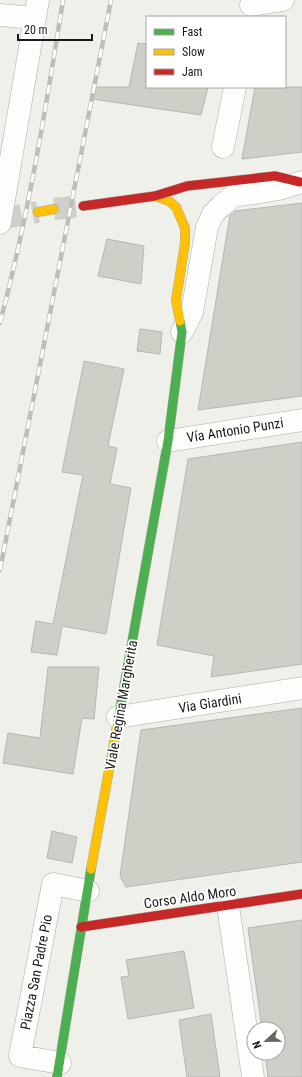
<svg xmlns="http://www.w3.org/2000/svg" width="302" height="1077" viewBox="0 0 302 1077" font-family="'Roboto Condensed',sans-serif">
  <rect width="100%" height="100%" fill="#f0f0eb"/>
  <path fill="#cecfc6" stroke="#b6b6b2" d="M138,43l9,1v43h61l-7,28 -109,-16v-12h37z
    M255,87h47v65l-60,7z
    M302,203v193l-104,14 32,-195 5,-4z
    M107,239l37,7 -3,38 -43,-8z
    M140,329l22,3 -2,22 -23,-3z
    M84,361l40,8 -16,77 9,2 -7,36 21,4 -25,146 -44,-8 -5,29 -26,-3 5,-31 17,3 30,-149 -21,-3z
    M302,442v222l-91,13 3,-21 -57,-11 31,-186z
    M48,667h51l-5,52 -12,-1 -9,56 -70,-11 5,-30 32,5z
    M302,708v154l-176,25 -6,-11 21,-146z
    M52,831l25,6 -5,26 -25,-5z
    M302,920v157h-34l-3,-24h13v-24h-16l-14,-101z
    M184,951l10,57 -66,11 -7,-42 8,-1 -3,-16z
    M211,1014l9,63h-33l-8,-57z"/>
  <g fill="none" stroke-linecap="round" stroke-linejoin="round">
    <path stroke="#d0d0cb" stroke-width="22" stroke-dasharray="22 11" stroke-linecap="butt" d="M54,209l29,-3
      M0,219l38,-7"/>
    <g stroke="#acaca8" stroke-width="23">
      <path id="street" d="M251,5l32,-5
        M0,15l35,3
        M223,147l12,-60
        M0,223l38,-223
        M182,332l10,-20 15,-85 6,-13 8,-8 12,-10 46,-7 23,-7
        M168,441l134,-21
        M118,717l184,-29
        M228,906l25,171
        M60,1063l-40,-7 33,-172 35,7"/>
    </g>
    <g stroke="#acaca8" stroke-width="10">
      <path id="fast" d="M119,715l49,-274 14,-109 -2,-11
        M57,1077l34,-208"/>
    </g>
    <g stroke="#acaca8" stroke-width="10">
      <path id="slow" d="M155,196l14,5 7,6 9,21v15l-9,57 4,21
        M38,212l16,-3
        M91,869l28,-154"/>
    </g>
    <g stroke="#acaca8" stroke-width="10">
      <path id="jam" d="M83,206l72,-10 32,-10 88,-10 25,6
        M81,927l221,-33"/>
    </g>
    <use href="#street" stroke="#fdfdfc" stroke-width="22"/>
    <use href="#fast" stroke="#4caf50" stroke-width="9"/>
    <use href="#slow" stroke="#ffc107" stroke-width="9"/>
    <use href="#jam" stroke="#c62828" stroke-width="9"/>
    <g stroke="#bdbdbb" stroke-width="4.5">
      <path id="rail" d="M0,323c28,-106 46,-215 63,-323
        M0,570l111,-570"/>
    </g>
    <use href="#rail" stroke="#fff" stroke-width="3" stroke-dasharray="9" stroke-linecap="butt"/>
  </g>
  <g text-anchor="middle" stroke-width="3.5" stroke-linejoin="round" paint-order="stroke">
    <g font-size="14" fill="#1a1b17" stroke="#fff">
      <text transform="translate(235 430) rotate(-9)" y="5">Vía Antonio Punzi</text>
      <text transform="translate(210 703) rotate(-9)" y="5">Via Giardini</text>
      <text transform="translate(121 705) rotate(-80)" y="5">Viale Regina Margherita</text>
      <text transform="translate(190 897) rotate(-8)" y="5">Corso Aldo Moro</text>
      <text transform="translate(36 972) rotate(-79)" y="5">Piazza San Padre Pio</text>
    </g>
  </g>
  <rect x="146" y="16" width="140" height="72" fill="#ffffff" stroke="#a3a4a2"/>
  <rect x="154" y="29" width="20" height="6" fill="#4caf50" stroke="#a3a4a2"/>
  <text x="182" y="36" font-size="12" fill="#1a1b17">Fast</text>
  <rect x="154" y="49" width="20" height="6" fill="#ffc107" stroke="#a3a4a2"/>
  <text x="182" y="56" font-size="12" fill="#1a1b17">Slow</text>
  <rect x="154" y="69" width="20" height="6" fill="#c62828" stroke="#a3a4a2"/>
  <text x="182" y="76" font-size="12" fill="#1a1b17">Jam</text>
  <g transform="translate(266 1041) rotate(248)"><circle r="19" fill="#ffffff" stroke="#a3a4a2"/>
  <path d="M0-3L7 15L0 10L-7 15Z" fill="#656661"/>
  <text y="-6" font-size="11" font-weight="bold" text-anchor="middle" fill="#1a1b17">N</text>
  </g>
  <path d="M18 34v6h74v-6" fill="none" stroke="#1a1b17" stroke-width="2"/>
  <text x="24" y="34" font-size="12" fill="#1a1b17" stroke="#ffffff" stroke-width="3" paint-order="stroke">20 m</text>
</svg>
